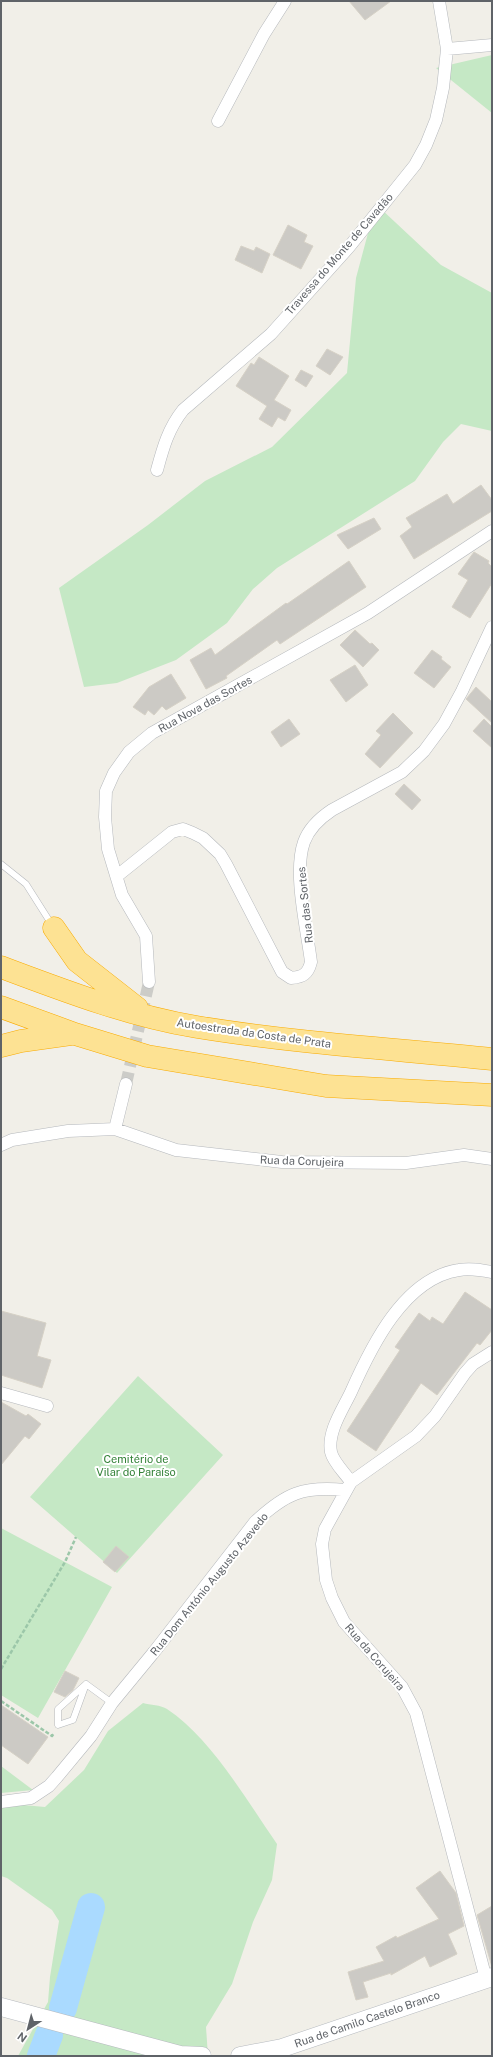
<svg xmlns="http://www.w3.org/2000/svg" width="493" height="2057" viewBox="0 0 493 2057" font-family="'Public Sans',sans-serif">
  <rect width="100%" height="100%" fill="#f1efe8"/>
  <path fill="#c5e8c5" d="M492,55v58l-56,-45z
    M375,207l5,1 61,57 51,28v138l-31,-7 -18,18 -28,39 -138,87 -24,21 -26,34 -51,37 -59,23 -33,4 -25,-99 89,-63 57,-44 67,-34 75,-74 9,-95z
    M138,1376l85,79 -106,118 -87,-76z
    M1,1528l111,59 -74,131 -37,-23z
    M143,1703c7,2 18,2 24,6 44,29 80,92 110,135l-5,36 -19,42 -21,62 -26,43 2,29h-190l30,-54 2,-25 9,-56 -7,-11 -45,-32 -6,-2v-73l44,4 39,-37 24,-39z
    M1,1766l32,24 -32,3z"/>
  <g fill="none" stroke-linecap="round" stroke-linejoin="round">
    <path stroke="#aadaff" stroke-width="28" d="M63,2008l28,-101
      M41,2056l8,-21"/>
  </g>
  <path fill="#cccac5" stroke="#d6d1c6" d="M349,1h42l-26,19z
    M288,225l19,10 -3,7 9,4 -12,23 -28,-14z
    M241,246l13,5 2,-4 14,7 -8,19 -27,-13z
    M327,349l16,8 -13,18 -14,-9z
    M259,357l30,19 -15,24 17,10 -6,11 -7,-4 -6,10 -13,-8 8,-13 -31,-20 15,-23 3,2z
    M301,370l12,6 -7,11 -11,-7z
    M481,485l11,15v11l-78,48 -14,-23 12,-9 -6,-9 41,-24 6,10z
    M374,518l7,11 -33,20 -11,-14z
    M474,552l15,9 -1,2 4,4v16l-22,35 -18,-11 16,-27 -10,-6z
    M349,561l17,26 -86,57 -3,-4 -51,36 1,2 -21,11 -16,-29 21,-12 4,7 71,-52 1,1z
    M355,630l15,14 2,-1 7,7 -16,17 -23,-22z
    M432,650l10,7 -1,2 10,8 -17,21 -20,-15z
    M355,665l13,20 -22,17 -16,-22z
    M171,674l15,24 -20,12 -4,-4 -8,9 -6,-5 -3,5 -12,-8 16,-20z
    M476,687l16,15v21l-26,-24z
    M393,713l20,20 -33,35 -15,-14 16,-19 -5,-4z
    M289,719l11,15 -19,13 -10,-15z
    M484,719l8,8v21l-19,-17z
    M404,784l17,16 -9,10 -17,-16z
    M465,1292l27,18v20l-12,15 -3,-2 -40,52 -16,-12 -45,68 -29,-20 53,-81 -5,-3 24,-34 11,8 2,-4 11,7z
    M1,1311l45,12 -9,33 14,4 -9,28 -41,-13z
    M1,1402l25,14 2,-2 13,10 -12,15 -4,-3 -24,29z
    M116,1546l13,11 -14,15 -12,-10z
    M65,1671l14,7 -6,12 -8,7 -11,-5z
    M1,1705l47,32 -20,27 -27,-19z
    M440,1871l16,22 8,33 -16,8 9,20 -27,13 -5,-11 -34,19v-2l-28,9 5,15 -12,3 -8,-28 36,-11 -8,-14 20,-11 1,2 42,-19 -23,-31z
    M492,1906v61l-15,-52z"/>
  <g fill="none" stroke-linecap="round" stroke-linejoin="round">
    <path stroke="#ccccc8" stroke-width="12" stroke-dasharray="12 6" stroke-linecap="butt" d="M126,1084l23,-102"/>
    <g stroke="#b5b8bc" stroke-width="7">
      <path id="service" d="M1,864l25,20 26,41
        M86,1684l-13,36 -15,5v-16z
        M86,1684l26,19"/>
    </g>
    <g stroke="#b5b8bc" stroke-width="13">
      <path id="minor" d="M447,49l45,-4
        M218,121l46,-87 21,-33
        M157,470c6,-22 11,-41 26,-60l88,-76 78,-87 66,-82 11,-20 10,-25 7,-32 4,-39 -8,-48
        M117,876l55,-44 11,-3 10,4 10,5 17,16 6,10 56,108 9,6c12,-1 17,-4 20,-16 -4,-33 -18,-89 -7,-120 5,-14 16,-24 28,-32l70,-38 22,-21 20,-27 18,-33 30,-64
        M149,982l-3,-46 -24,-41 -14,-46 -3,-32 1,-26 8,-18 15,-21 23,-19 216,-120 124,-82
        M115,1129l11,-45
        M1,1145l11,-5 56,-9 47,-2 61,21 106,12 124,1 58,-8 28,4
        M1,1393l46,13
        M351,1482c-6,-9 -18,-20 -20,-30 -4,-20 12,-43 20,-60 20,-45 53,-114 108,-122 11,-2 22,0 33,2
        M1,1802l30,-4 18,-12 8,-9 34,-41 21,-33 42,-51 101,-130c31,-29 48,-36 90,-32
        M486,1979l-70,-266 -14,-26 -58,-65 -12,-24 -6,-18 -4,-36 3,-15 26,-47 65,-46 19,-20 30,-43 8,-9 19,-12"/>
    </g>
    <g stroke="#b6babf" stroke-width="19">
      <path id="secondary" d="M1,2007l179,48 22,1
        M240,2056l42,-8 210,-71"/>
    </g>
    <g stroke="#f9ab00" stroke-width="23">
      <path id="motorway" d="M54,928l23,33 60,47
        M1,967c64,24 129,49 196,60 98,16 197,22 295,32
        M1,1007l74,27 72,22 179,30 166,9
        M1,1046l20,-5 50,-7"/>
    </g>
    <path stroke="#9cc7a9" stroke-width="2.5" stroke-dasharray="4 2" stroke-linecap="butt" d="M1,1669l64,-107 11,-25
      M1,1701l51,35 2,-3"/>
    <use href="#service" stroke="#fff" stroke-width="6"/>
    <use href="#minor" stroke="#fff" stroke-width="12"/>
    <use href="#secondary" stroke="#fff" stroke-width="18"/>
    <use href="#motorway" stroke="#fde293" stroke-width="22"/>
  </g>
  <g text-anchor="middle" stroke-width="4" stroke-linejoin="round" paint-order="stroke">
    <g font-size="11" fill="#5f6368" stroke="#fff">
      <text transform="translate(339 254) rotate(-49)" y="4">Travessa do Monte de Cavadão</text>
      <text transform="translate(205 704) rotate(-29)" y="4">Rua Nova das Sortes</text>
      <text transform="translate(305 905) rotate(-96)" y="4">Rua das Sortes</text>
      <text transform="translate(254 1033) rotate(8)" y="4">Autoestrada da Costa de Prata</text>
      <text transform="translate(302 1161) rotate(2)" y="4">Rua da Corujeira</text>
      <text transform="translate(209 1584) rotate(-51)" y="4">Rua Dom António Augusto Azevedo</text>
      <text transform="translate(375 1657) rotate(49)" y="4">Rua da Corujeira</text>
      <text transform="translate(367 2019) rotate(-19)" y="4">Rua de Camilo Castelo Branco</text>
    </g>
    <g font-size="11" fill="#348238" stroke="#fff">
      <text x="136" y="1463">Cemitério de<tspan x="136" dy="13">Vilar do Paraíso</tspan></text>
    </g>
  </g>
  <rect width="493" height="2057" fill="none" stroke="#5f6368" stroke-width="4"/>
  <g transform="translate(28 2029) rotate(216)" stroke="#ffffff" stroke-width="3" paint-order="stroke">
  <path d="M0-3L7 15L0 10L-7 15Z" fill="#5f6368"/>
  <text y="-6" font-size="11" font-weight="bold" text-anchor="middle" fill="#5f6368">N</text>
  </g>
</svg>
